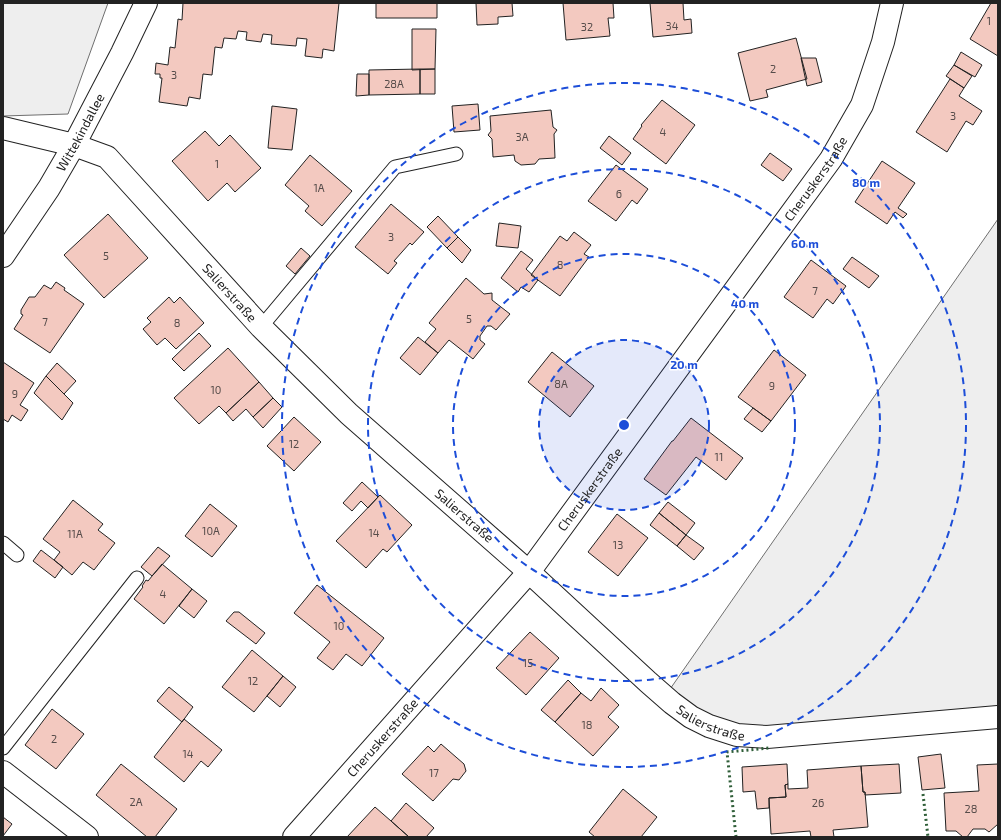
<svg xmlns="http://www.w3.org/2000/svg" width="1001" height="840" viewBox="0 0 1001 840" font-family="'Exo 2',sans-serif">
  <rect width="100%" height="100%" fill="#fff"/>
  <path fill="#eee" stroke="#6f6f6f" d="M3,3h105l-40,111 -65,2z
    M998,219v487l-270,24 -60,-38z"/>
  <path fill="#f3c9c0" stroke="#222" d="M183,3h156l-5,48 -11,-2 -1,9 -17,-2 2,-17 -10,-1 -1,8 -25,-2 1,-9 -9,-1 -2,8 -15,-2 1,-8 -9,-1 -2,8 -12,-1 -2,10 -7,-1 -3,28 -9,-1 -3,25 -11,-2 -2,9 -28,-4 3,-24h-2v-4h-5l1,-11 12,2 2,-18 5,1 3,-29 4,1z
    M376,3h61v15h-61z
    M476,3h36l1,13 -15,1v7l-21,1z
    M563,3h50l1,15h-6l2,18 -44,4z
    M650,3h37h-4l1,17 7,-1 1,14 -39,4z
    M991,3h7v53l-28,-17z
    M412,29h24l-1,40 -23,1z
    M796,38l11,41 -41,11 2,7 -18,4 -12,-48z
    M961,52l21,13 -7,12 -21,-12z
    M801,58h15l6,24 -15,4z
    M954,65l18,11 -8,12 -18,-12z
    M420,69v25l-51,1v-25z
    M420,69h15v25h-15z
    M357,74h12v21l-13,1z
    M950,79l14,9 -5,8 23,15 -9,14 -7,-4 -19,31 -31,-20z
    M662,100l33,25 -29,39 -33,-25 9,-13 -1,-1z
    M478,104l2,26 -26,2 -2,-26z
    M272,106l25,3 -5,41 -24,-2z
    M551,110l2,17 4,3 -3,4 1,24 -16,1 -4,5 -14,1 -6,-4 -1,-6 -21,2 -1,-18 -4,-4 3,-4 -1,-15z
    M205,131l14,15 11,-11 31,33 -26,24 -8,-9 -19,18 -36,-40z
    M609,136l22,17 -9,12 -22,-17z
    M770,153l22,16 -9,12 -22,-16z
    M310,155l42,36 -30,35 -17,-15 4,-5 -24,-21z
    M882,161l33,22 -17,25 9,6 -4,4 -8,-6 -8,12 -32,-22z
    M616,165l32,24 -11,15 -5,-4 -16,21 -28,-20z
    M391,204l33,28 -12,13 -2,-2 -16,18 3,2 -9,11 -33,-27z
    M108,214l40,44 -44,40 -40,-43z
    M438,216l20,21 -11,11 -20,-21z
    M499,223l22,3 -3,22 -22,-2z
    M574,232l17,13 -7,9 5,3 -29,39 -29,-21 29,-39 7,5z
    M458,237l13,13 -9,13 -15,-15z
    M301,248l9,8 -15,18 -9,-8z
    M521,251l12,9 -7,9 12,11 -9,12 -8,-5 -3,5 -17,-14z
    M852,257l27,19 -10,12 -26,-19z
    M811,260l35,26 -13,18 -6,-5 -14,19 -29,-21z
    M466,278l18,16 8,-1v7l18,14 -14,16 -5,-4h-4l-7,10v4l5,4 -12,15 -24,-19 -11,13 -13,-11 11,-13 -7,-6z
    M56,282l9,6 -1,2 20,14 -34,49 -36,-24 9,-14 -2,-1v-4l8,-13h6l9,-12 7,4z
    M169,297l5,6 6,-6 24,26 -28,26 -11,-11 -8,7 -14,-16 8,-7 -4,-4z
    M199,333l12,13 -27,25 -12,-12z
    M418,337l20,16 -18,22 -20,-17z
    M228,348l31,34 -33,31 -7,-7 -20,18 -25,-26z
    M774,350l32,25 -35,46 -33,-24z
    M552,352l42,34 -24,31 -42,-35z
    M3,362l31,21 -14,22 8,5 -7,11 -9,-6 -4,7 -5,-3z
    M57,363l19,18 -12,13 -18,-18z
    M46,376l27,27 -11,17 -28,-27z
    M259,382l14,16 -20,19 -7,-8 -13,12 -7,-8z
    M273,398l9,9 -19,21 -10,-11z
    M753,408l18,13 -9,11 -18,-13z
    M294,417l27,25 -27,29 -27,-25z
    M691,418l52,40 -17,22 -30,-23 -30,38 -22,-16 28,-38h1z
    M362,482l16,15 -10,11 -7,-7 -9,10 -9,-8z
    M380,495l32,30 -25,27 -4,-3 -17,19 -30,-27z
    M73,500l30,24 -5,6 17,13 -21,27 -11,-8 -11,13 -18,-15 6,-8 -17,-13z
    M668,502l27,21 -9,12 -27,-22z
    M210,504l27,22 -25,31 -27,-21z
    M659,513l27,22 -9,11 -27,-21z
    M617,514l31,24 -30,38 -30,-24z
    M686,535l18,13 -10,12 -17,-14z
    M158,547l12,9 -18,20 -11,-9z
    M41,550l22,17 -8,11 -22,-17z
    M162,564l30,25 -28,35 -30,-25 9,-12 -1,-1 4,-6 2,1z
    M317,585l67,53 -22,28 -16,-12 -13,16 -16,-12 13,-16 -36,-29z
    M192,589l15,12 -13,17 -15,-12z
    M234,612h5l26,21 -9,11 -30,-23z
    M530,632l29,26 -33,37 -30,-27z
    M252,650l31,26 -29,36 -32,-25z
    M283,676l13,11 -16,20 -13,-11z
    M568,680l13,13 -26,29 -14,-12z
    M169,687l24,20 -11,15 -25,-21z
    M601,688l18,17 -11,12 11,10 -26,29 -38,-34 26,-29 10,8z
    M52,709l32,25 -28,35 -31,-24z
    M184,719l38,31 -14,17 -7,-6 -17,21 -30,-25z
    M441,744l23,20 2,7 -7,9 -6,-1 -20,22 -31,-27 26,-28 6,6z
    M941,754l4,34 -23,2 -4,-33z
    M121,764l56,45 -22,28h-8l-51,-42z
    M787,764l1,20 -3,1 1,12 -17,1v10l-12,1 -2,-18 -12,1 -1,-25z
    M899,764l2,29 -36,2v-3h-2l-2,-26z
    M998,764v60l-9,8 -4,-3h-12l-6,8h-4l-7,-6h-10l-2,-38 35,-2 -2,-26z
    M861,766l2,26h2l3,35 -35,3 1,7h-23l-1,-6 -39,3 -2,-36 17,-1 -1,-12 3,-1v5l20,-1 -1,-18z
    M623,789l34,28 -16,20h-46l-6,-5z
    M406,803l28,25 -8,9h-17l-18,-16z
    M375,807l16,14 18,16h-62z
    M3,817l9,7 -9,12z"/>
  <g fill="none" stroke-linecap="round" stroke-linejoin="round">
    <g stroke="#222" stroke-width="15">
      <path id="lane" d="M261,327l134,-160 61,-13
        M3,543l14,12
        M3,748l134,-170"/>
    </g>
    <g stroke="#222" stroke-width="24">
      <g id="street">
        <path id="s1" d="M3,128l71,17 33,12 154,170 88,87 180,158 119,110 24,21 19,14 18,9 28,9 30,2 231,-20"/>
        <path id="s2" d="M3,256l46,-68 25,-43 48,-92 24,-50"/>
        <path d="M3,772l84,65"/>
        <path id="s3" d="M294,837l235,-265 302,-413 31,-54 21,-63 9,-39"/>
      </g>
    </g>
    <use href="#lane" stroke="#fff" stroke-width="13"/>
    <use href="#street" stroke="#fff" stroke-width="22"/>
    <path stroke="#2f5e38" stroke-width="3" stroke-dasharray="2 3" stroke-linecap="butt" d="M923,794l5,43
      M736,837l-9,-85 42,-4"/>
  </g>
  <circle cx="624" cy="425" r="85" fill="#1d4ed8" fill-opacity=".12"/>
  <g fill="none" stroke="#1d4ed8" stroke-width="2" stroke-dasharray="7 5">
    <circle cx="624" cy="425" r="85"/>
    <circle cx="624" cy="425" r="171"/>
    <circle cx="624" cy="425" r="256"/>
    <circle cx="624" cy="425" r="342"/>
  </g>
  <g text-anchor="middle" stroke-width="3" stroke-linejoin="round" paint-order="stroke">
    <g font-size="11" fill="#564c4a">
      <text x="989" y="25">1</text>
      <text x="672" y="30">34</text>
      <text x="587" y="31">32</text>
      <text x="773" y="73">2</text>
      <text x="174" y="79">3</text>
      <text x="394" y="88">28A</text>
      <text x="953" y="120">3</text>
      <text x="663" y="136">4</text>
      <text x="522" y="141">3A</text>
      <text x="217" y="168">1</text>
      <text x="319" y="192">1A</text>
      <text x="619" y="198">6</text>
      <text x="391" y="241">3</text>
      <text x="106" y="260">5</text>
      <text x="560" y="269">8</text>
      <text x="815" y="295">7</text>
      <text x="469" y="323">5</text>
      <text x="45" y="326">7</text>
      <text x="177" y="327">8</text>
      <text x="561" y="388">8A</text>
      <text x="772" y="390">9</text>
      <text x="216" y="394">10</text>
      <text x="15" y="398">9</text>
      <text x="294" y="448">12</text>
      <text x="719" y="461">11</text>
      <text x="211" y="535">10A</text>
      <text x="374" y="537">14</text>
      <text x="75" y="538">11A</text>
      <text x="618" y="549">13</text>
      <text x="163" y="598">4</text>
      <text x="339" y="630">10</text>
      <text x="528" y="667">15</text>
      <text x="253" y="685">12</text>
      <text x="587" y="729">18</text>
      <text x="54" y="743">2</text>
      <text x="188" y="758">14</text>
      <text x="434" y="777">17</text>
      <text x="136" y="806">2A</text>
      <text x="818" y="807">26</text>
      <text x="971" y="813">28</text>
    </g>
    <g font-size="13" fill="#222" stroke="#fff">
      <text dy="5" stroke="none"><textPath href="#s2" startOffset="146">Wittekindallee</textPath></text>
      <text dy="5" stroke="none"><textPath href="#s3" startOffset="841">Cheruskerstraße</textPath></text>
      <text dy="5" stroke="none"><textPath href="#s1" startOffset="291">Salierstraße</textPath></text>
      <text dy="5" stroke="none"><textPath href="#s3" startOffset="457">Cheruskerstraße</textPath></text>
      <text dy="5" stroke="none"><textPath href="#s1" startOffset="615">Salierstraße</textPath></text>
      <text dy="5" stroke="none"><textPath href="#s1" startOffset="939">Salierstraße</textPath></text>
      <text dy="5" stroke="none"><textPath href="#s3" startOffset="133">Cheruskerstraße</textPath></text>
    </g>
  </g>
  <circle cx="624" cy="425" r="6" fill="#1d4ed8" stroke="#fff" stroke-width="2"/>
  <g font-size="12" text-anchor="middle" font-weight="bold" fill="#1d4ed8" stroke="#fff" stroke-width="3" stroke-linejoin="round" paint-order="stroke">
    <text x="866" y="187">80 m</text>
    <text x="805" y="248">60 m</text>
    <text x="745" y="308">40 m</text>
    <text x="684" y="369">20 m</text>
  </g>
  <rect width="1001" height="840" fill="none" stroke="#222222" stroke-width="8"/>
</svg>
